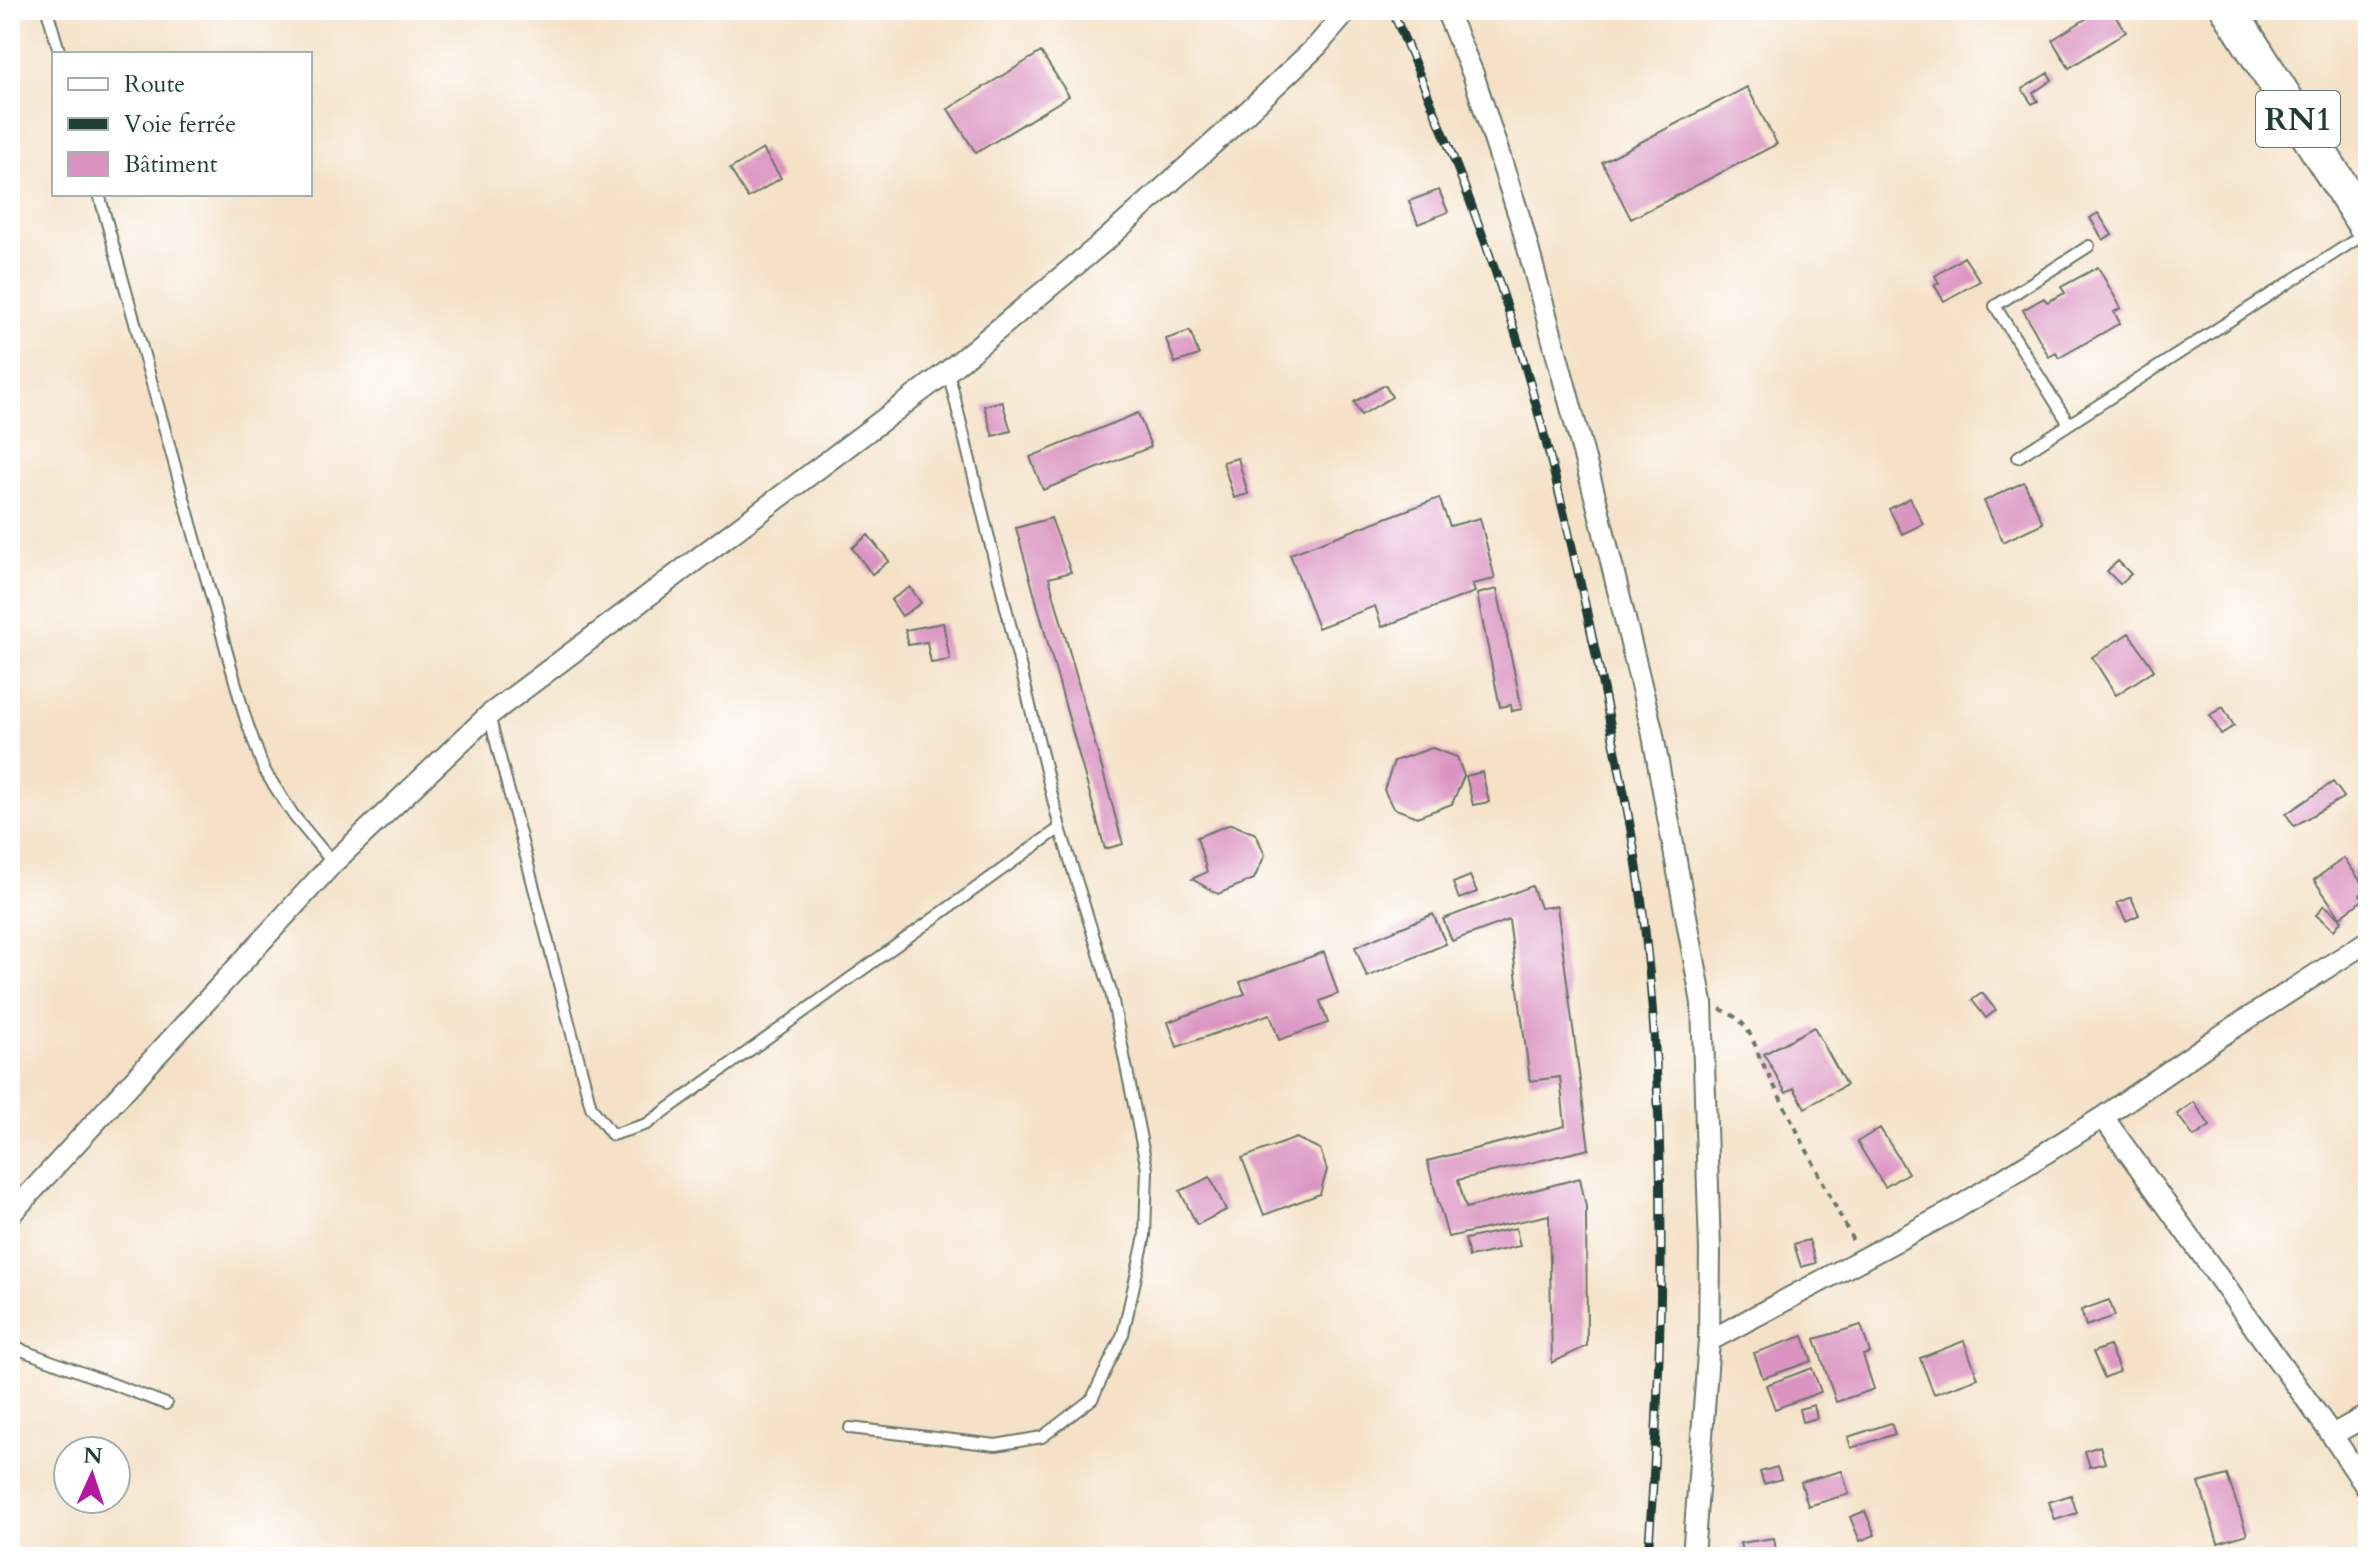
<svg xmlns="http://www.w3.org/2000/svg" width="2378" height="1567" viewBox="0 0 2378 1567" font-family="Cardo,serif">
  <rect width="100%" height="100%" fill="#fff"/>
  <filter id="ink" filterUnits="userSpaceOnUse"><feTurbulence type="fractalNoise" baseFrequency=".0125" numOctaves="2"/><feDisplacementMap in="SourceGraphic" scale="16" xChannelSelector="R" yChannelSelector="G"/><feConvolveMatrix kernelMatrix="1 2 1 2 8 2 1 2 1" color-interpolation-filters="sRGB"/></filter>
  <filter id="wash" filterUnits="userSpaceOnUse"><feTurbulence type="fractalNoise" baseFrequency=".006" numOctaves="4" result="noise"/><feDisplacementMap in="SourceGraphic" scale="32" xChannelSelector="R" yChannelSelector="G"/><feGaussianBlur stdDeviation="1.8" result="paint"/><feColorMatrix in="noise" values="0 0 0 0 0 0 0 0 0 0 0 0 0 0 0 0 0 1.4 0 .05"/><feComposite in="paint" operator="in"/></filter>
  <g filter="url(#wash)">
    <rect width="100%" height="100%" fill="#f4e1c7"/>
    <g id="blocks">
      <path fill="#db94c2" d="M2100,10h11l15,22 -57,36 -17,-28z
        M1041,52l28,44 -93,57 -28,-44z
        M2048,73l4,7 -19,13 5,8 -6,3 -10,-15z
        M1747,87l30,57 -146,75 -29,-57z
        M763,149l18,29 -33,20 -18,-29z
        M1439,190l9,22 -30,12 -9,-23z
        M2098,213l14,22 -9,5 -13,-22z
        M1964,257l16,24 -36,20 -10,-16 5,-2 -4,-7z
        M2098,267l23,41 -7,4 6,11 -61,35 -3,-5 -7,4 -26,-47 21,-12 3,4 18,-9 -4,-6z
        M1190,331l9,24 -24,8 -9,-24z
        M1385,385l7,12 -31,18 -7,-13z
        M1002,401l9,30 -18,5 -9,-30z
        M1138,413l13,34 -108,43 -13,-33z
        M1238,458l10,36 -14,4 -11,-36z
        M2024,482l19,41 -40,19 -19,-41z
        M1439,498l11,28 30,-8 15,61 -23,5 3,8 -93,35 -7,-21 -57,22 -28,-74z
        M1910,498l13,26 -21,10 -13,-25z
        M1051,518l20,54 -22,6 74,266 -18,5 -89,-321z
        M868,535l21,26 -17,13 -20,-26z
        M2118,561l13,13 -11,10 -13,-13z
        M910,587l11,16 -19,13 -11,-16z
        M1497,589l25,120 -10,2 -1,-6 -11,2 -23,-113z
        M943,623l7,37 -19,3 -4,-21 -19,3 -3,-15z
        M2129,633l25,37 -38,25 -24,-38z
        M2223,707l11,19 -13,8 -11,-19z
        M1432,748l25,9 7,19 -12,28 -35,13 -24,-9 -9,-18 10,-29z
        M1482,772l7,30 -16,3 -7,-29z
        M2333,782l11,15 -50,29 -8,-12z
        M1231,824l25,10 9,21 -11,24 -36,15 -26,-15 15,-7 -10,-35z
        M2344,858l23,32 -7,5 4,4 -24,18 -26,-37z
        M1470,876l7,16 -18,7 -6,-16z
        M1532,886l8,22 17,-2 32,243 -131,31 8,28 114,-30 6,29 1,139 -35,17 -3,-148 -101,22 -21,-76 138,-35 -5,-49 -30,4 -21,-161 -57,21 -9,-22z
        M2131,897l8,18 -13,6 -9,-18z
        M2324,905l18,15 -8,10 -18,-15z
        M1433,914l13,30 -79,33 -12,-30z
        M1324,952l14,42 -18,7 8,22 -49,17 -9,-26 -93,33 -9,-25 77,-28 -5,-12z
        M1982,993l14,17 -10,8 -14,-18z
        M1814,1027l32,58 -41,23 -11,-20 -8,5 -22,-39z
        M2194,1102l16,24 -16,11 -17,-23z
        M1880,1128l28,45 -23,14 -28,-45z
        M1296,1138l24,11 7,21 -7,24 -56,21 -22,-57z
        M1210,1177l16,33 -29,15 -17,-34z
        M1516,1228l4,18 -51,11 -4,-18z
        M1809,1240l7,23 -15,4 -7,-23z
        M2109,1300l6,16 -29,10 -5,-16z
        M1861,1325l9,28 -7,2 11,34 -38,13 -21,-63z
        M1803,1336l9,25 -49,17 -9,-25z
        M1964,1341l14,37 -44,16 -14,-36z
        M2109,1346l11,25 -16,7 -11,-26z
        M1812,1368l9,24 -46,17 -9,-24z
        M1814,1405l3,13 -15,4 -3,-13z
        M1891,1423l4,11 -44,14 -3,-11z
        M2100,1446l5,17 -15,4 -5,-16z
        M1777,1467l4,12 -17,5 -4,-12z
        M1842,1471l7,23 -41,12 -7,-24z
        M2227,1475l20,59 -29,9 -19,-60z
        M2071,1495l6,18 -22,7 -6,-18z
        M1865,1511l10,24 -15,6 -10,-24z
        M1774,1538l3,19h-34l-3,-14z"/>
    </g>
  </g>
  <g filter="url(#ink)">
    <use href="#blocks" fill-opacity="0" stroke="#6a7667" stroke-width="2"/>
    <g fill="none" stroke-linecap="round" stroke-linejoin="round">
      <g stroke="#6a7667" stroke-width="14">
        <path id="service" d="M47,10l13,44
          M99,194l146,523 19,53 30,46 39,47
          M2069,424l-74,-118 94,-60
          M2018,457l348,-224
          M489,715l102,392 21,28 35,-11 413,-296 -112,-457
          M10,1342l14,9 142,53
          M850,1428l146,17 46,-8 50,-38 31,-65 22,-98 2,-67 -36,-177 -51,-164"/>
      </g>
      <g stroke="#6a7667" stroke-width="24">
        <path id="minor" d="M1446,10l27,64 48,148 76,282 55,226 50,273 8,247 -1,91 -16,216
          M2103,1117l229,318 36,-20
          M10,1215l323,-352 156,-148 459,-344 159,-132 121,-109 89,-84 31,-36
          M1709,1341l245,-131 149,-93 113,-78 152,-98
          M2332,1435l36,55"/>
      </g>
      <g stroke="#6a7667" stroke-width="38">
        <path id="trunk" d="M2229,10l139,219"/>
      </g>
      <path stroke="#6a7667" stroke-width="4" stroke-dasharray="6 6" stroke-linecap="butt" d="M1720,1009c24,9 31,24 39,47l95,187"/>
      <use href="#service" stroke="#fff" stroke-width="10"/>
      <use href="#minor" stroke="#fff" stroke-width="20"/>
      <use href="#trunk" stroke="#fff" stroke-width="34"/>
      <g stroke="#1f3d34" stroke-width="9">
        <path id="rail" d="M1392,10c47,109 93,222 127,335 34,115 61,231 85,348 15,76 32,151 40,228 24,211 20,424 4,636"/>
      </g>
      <use href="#rail" stroke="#fff" stroke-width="6" stroke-dasharray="18" stroke-linecap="butt"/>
    </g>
  </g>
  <g text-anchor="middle" stroke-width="7" stroke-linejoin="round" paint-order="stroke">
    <rect fill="#fff" stroke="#627771" stroke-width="2" x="2256" y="91" width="84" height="56" rx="6"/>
    <g font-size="32" font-weight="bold" fill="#1f3d34">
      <text x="2298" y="130">RN1</text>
    </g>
  </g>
  <rect width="2378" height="1567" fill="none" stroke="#fff" stroke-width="40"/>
  <rect x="52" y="52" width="260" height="144" fill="#ffffff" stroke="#a5b1ae" stroke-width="2"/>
  <rect x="68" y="78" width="40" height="12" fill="#ffffff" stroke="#a5b1ae" stroke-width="2"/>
  <text x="124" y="92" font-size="24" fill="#1f3d34">Route</text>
  <rect x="68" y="118" width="40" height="12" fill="#1f3d34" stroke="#a5b1ae" stroke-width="2"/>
  <text x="124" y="132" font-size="24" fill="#1f3d34">Voie ferrée</text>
  <rect x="68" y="152" width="40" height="24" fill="#db94c2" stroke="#a5b1ae" stroke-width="2"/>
  <text x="124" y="172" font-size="24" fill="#1f3d34">Bâtiment</text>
  <g transform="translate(92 1475) rotate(3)"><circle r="38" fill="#ffffff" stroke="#a5b1ae" stroke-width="2"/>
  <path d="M0-6L14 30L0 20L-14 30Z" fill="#b5179e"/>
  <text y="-12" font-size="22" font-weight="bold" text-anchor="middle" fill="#1f3d34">N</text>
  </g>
</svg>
